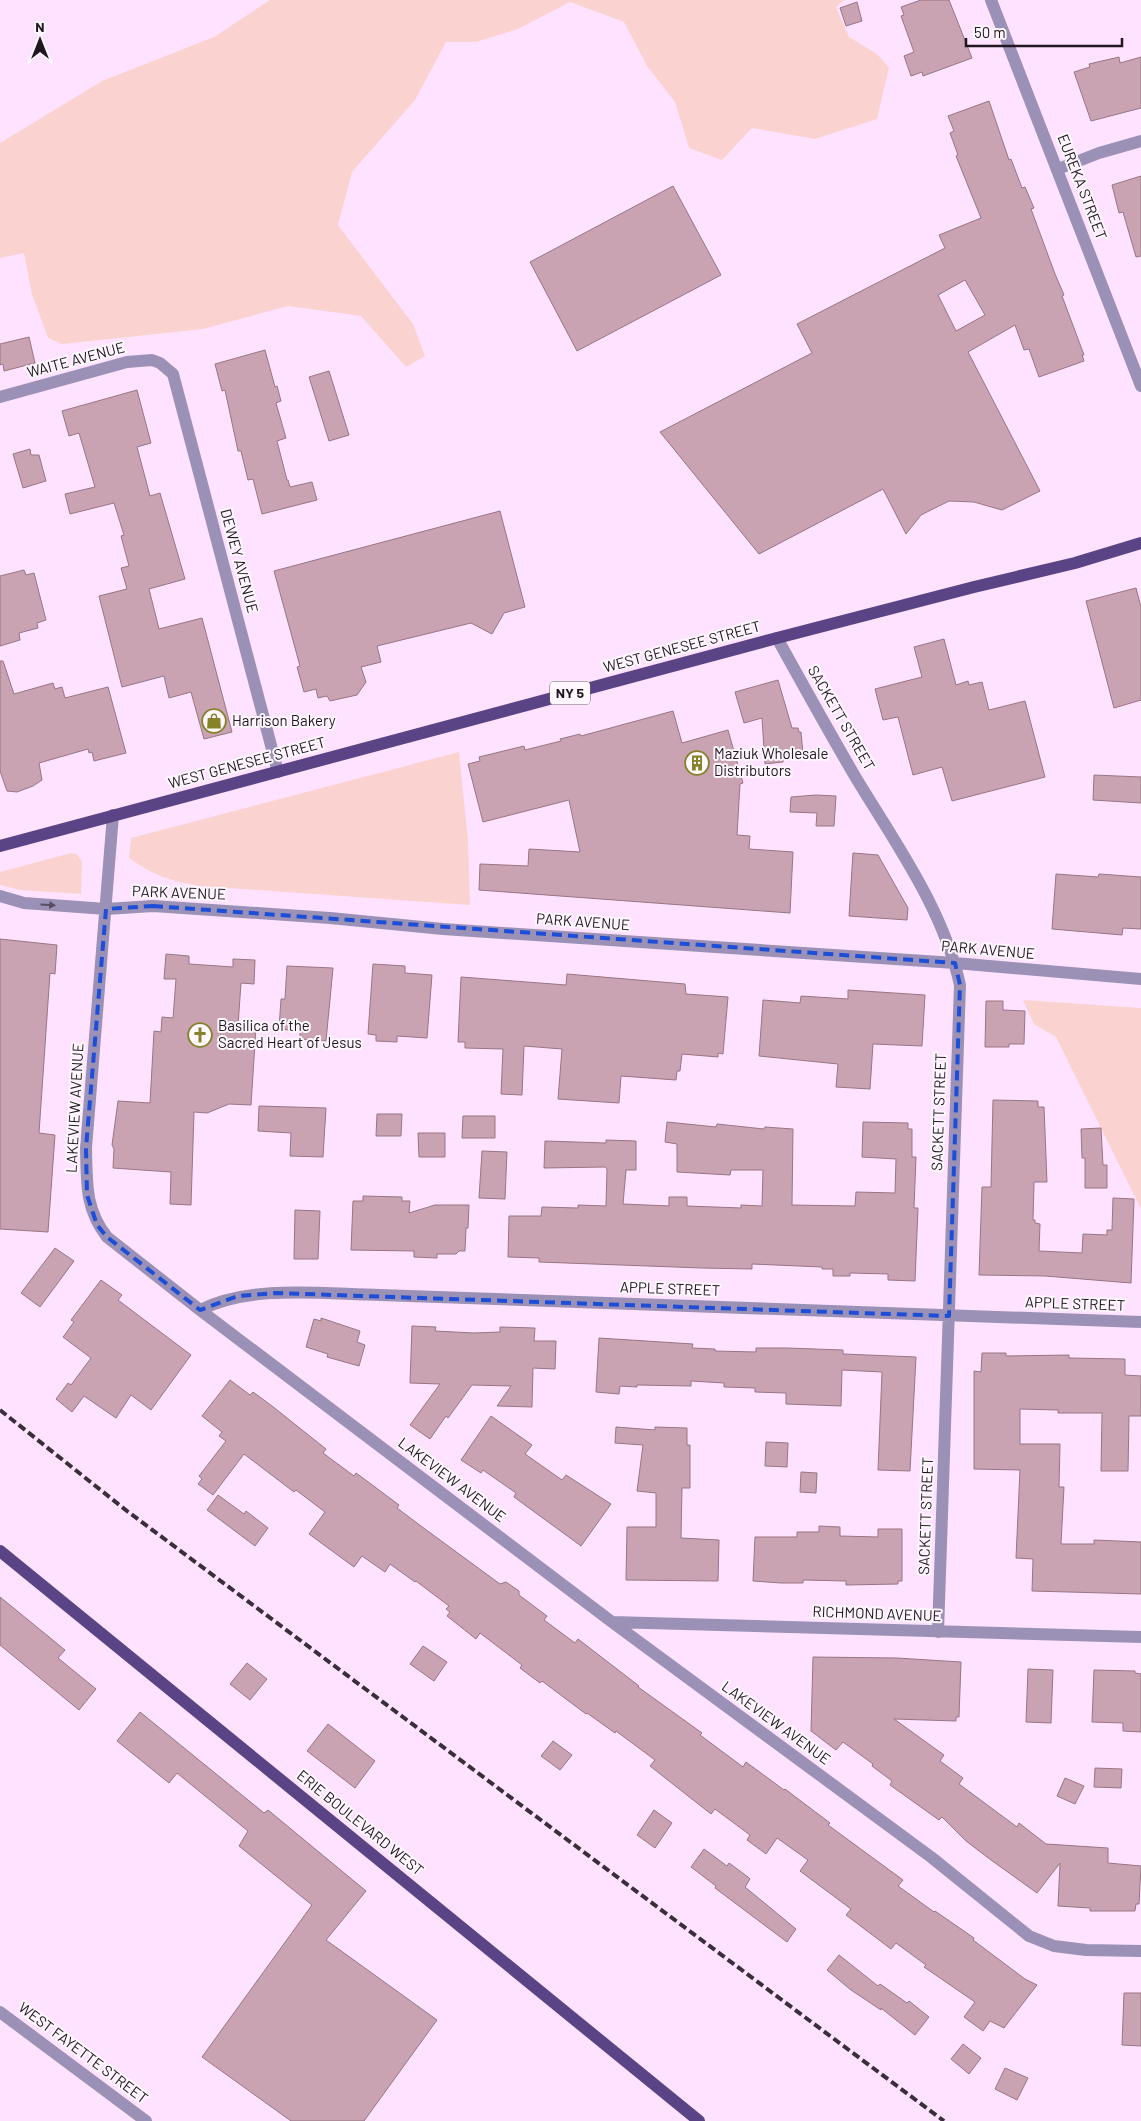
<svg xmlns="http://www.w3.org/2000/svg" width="1141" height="2121" viewBox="0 0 1141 2121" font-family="Barlow,sans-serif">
  <rect width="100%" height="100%" fill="#ffe2ff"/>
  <path fill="#fad3d0" d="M270,0h574l-8,7 13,30 28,17 12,14 -12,51 -62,20 -63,-11 -30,32 -33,-12 -14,-46 -28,-36 -23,-44 -54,-20 -52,27 -42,13h-30l-31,58 -63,72 -14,53 75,99 12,32 -19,11 -45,-51 -73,-10 -85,23 -141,15 -14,-6 -16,-44 -8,-41 -24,5v-115l102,-62 112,-44z
    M459,752l9,88 2,65 -270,-19c-30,-5 -45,-10 -71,-28l2,-20z
    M71,853l6,1 5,8 -1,32 -61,-4 -20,-5v-13z
    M1023,1000l118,8v201l-85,-172 -22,-13z"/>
  <path fill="#caa3b2" stroke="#997583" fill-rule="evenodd" d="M921,0h28l23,58 -49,18 -1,-4 -11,4 -7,-20 10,-4 -13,-36 3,-1 -3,-8z
    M857,2l5,19 -16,5 -6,-18z
    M1119,57l1,6 21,-6v51l-50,13 -17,-49 16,-5 -1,-3z
    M989,101l20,59 2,-1 11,29 3,-1 9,21 -3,1 24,65 9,21 -2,1 22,59h-2l2,6 -45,16 -10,-28 -5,1 -9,-25 -47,27 72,139 -38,19 -28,-8 -25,-1 -28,14 -15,19 -23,-45 -124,65 -99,-122 152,-79 -15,-29 148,-76 -6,-13 42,-17 -25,-62 2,-1 -8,-22 4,-2 -6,-15zM965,280l20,35 -29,16 -18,-36z
    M1141,176v80l-5,1 -13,-45 -4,1 -7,-28z
    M673,186l48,89 -144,76 -47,-89z
    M29,337l6,26 -31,8 -1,-7 -3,1v-21z
    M265,350l10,37 2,-1 4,15 -5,2 10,35 -9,3 10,39h1l2,7 22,-5 5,18 -55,14 -9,-35 -5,1 -7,-29h-3l-13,-61 -3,1 -7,-27z
    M329,371l20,64 -20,6 -20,-64z
    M137,390l14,53 -14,4 13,49 10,-3 25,86 -36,10 10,40 43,-11 30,114 -28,7 -13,-47 -22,6 -5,-22 -42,11 -23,-91 28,-7 -6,-21 8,-2 -8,-30 3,-1 -10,-32 -44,11 -5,-20 30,-7 -16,-54 -10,3 -7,-25z
    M30,449l1,6h8l7,26 -23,7 -10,-34z
    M500,511l25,96 -21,6 -12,21 -21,-11 -94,23 4,16 -20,5 5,15 -9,13 -27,6 -3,-5 -9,2 -2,-9 -12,3 -7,-25 3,-1 -26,-95z
    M24,570l2,5 8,-2 12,47 -9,3 1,5 -19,5 1,7 -20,6v-70z
    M1136,588l5,19v93l-27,8 -28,-107z
    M944,639l12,46 12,-4 1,4 13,-3 7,28 36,-9 20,76 -93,24 -10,-34 -29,8 -15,-58 -15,3 -8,-31 47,-12 -8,-30z
    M0,661h3l11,33 39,-11 2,6 7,-2 3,11 43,-11 18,66 -32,8 -2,-9 -3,1 -1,-4 -49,14 3,17 -9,6 -16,6 -10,-1 -7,-20z
    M778,680l14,48h6l1,4h2l2,22 -20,2v6l-18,2 -3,-46 -18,5 -9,-31z
    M673,711l9,32 46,-13 15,53 -3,1 -3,51 13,1 -1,13 44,3 -3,61 -311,-23 1,-26 48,2 1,-17 51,3 -11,-52 -86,22 -15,-58 12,-3 -1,-4 45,-11 1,4 36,-9 -1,-2 20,-5 1,2z
    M1094,775l47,2v26l-48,-3z
    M816,795l20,1 -2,30h-18l1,-13 -27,-1 1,-15z
    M853,853l25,2 30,53 -1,12 -58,-4z
    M1056,874l42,3 1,-3 42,3v52l-18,-1 -1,7 -70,-6z
    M0,939l57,6 -2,29 -5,-1 -11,160 16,2 -7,97 -48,-3z
    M166,954l23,2v8l44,3v-8l22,1 -1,24 -13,-1 -3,43 18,1 -5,78 -22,-1 -22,9 -13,-1 -3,93 -21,-1 1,-32 -58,-4 1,-19 -2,-4 6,-44 32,2 4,-72 7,1 1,-15 11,1 3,-39h-12z
    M373,964l32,2v7l27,2 -5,63 -30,-2v6l-21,-1v-6l-8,-1z
    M287,966l46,2 -7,73 -26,-2v-8l-21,-2 2,-30h4z
    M567,974l118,10 1,10 42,3 -5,57 -5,-1v4l-36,-3 -2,17h-3l-1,9 -55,-4 -2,27 -61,-4 4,-50 -38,-3 -2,49 -21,-1 2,-45 -38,-1v-6h-7l3,-65 105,8z
    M848,990l77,5 -3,51 -49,-2 -3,45 -34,-2 2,-23 -79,-8 4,-56 37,3 1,-7 47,3z
    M986,1001h17v9l22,1 -1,33h-15v3h-24z
    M993,1100l45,1v6h6l3,75h-13l-1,38h2v3l5,1 -1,27 43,2 1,-19 24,1v-5h5l1,-32 21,1 -3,84 -86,-7 -66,-1 3,-88h9z
    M259,1106l67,2 -3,49 -33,-1 1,-23 -33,-2z
    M377,1114h25l-1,22h-25z
    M463,1116h32v22h-33z
    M667,1122l49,5 1,-3 47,5 1,-2 28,2 -1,76 63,1 1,-14 39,1 1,-34 -34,-2 1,-35 45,1v6h4v28h4l-2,51h4l-3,73 -27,-1v-6l-38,-1v3h-17v-7h-11v-2l-70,-3v5l-50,-1 -163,-6v-4l-31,-1 1,-41h32l1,-9 36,1v-3l28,1 1,-37 -2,-2 -61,1 1,-27 61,2v-3l30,1v29h-10l-3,34 46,2v-9h18v9l54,2v-3l21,1 1,-36h-32l-1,5 -53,-3v-28l-12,-2z
    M1101,1128l2,37h4v23h-22v-30h-3l-1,-29z
    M418,1133h27v24h-26z
    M482,1151l25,1 -2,47 -26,-1z
    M363,1196l39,1v4h8l-1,12 26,-8h34l-1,23h-2l-1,23h-6l-3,3h-19v4l-23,-1v-6l-63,-1 2,-49h10z
    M295,1210l25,1 -2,48h-24z
    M55,1248l19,13 -34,46 -19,-14z
    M101,1280l21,15 -4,5 73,55 -40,55 -20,-15 -15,23 -32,-22 -12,16 -16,-13 12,-16 3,2 20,-27 -28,-21 11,-15 -3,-2z
    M321,1318l39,13 -3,11 8,3 -6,21 -32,-9 1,-3 -22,-7 8,-28 7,2z
    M412,1326l24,1 -1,4 39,2 26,-1v-5l35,1 -1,13h22l-1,28 -22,-1 -1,39 -35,-1 14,-20 -39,-1 -24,33 -2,-2 -16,23 -20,-14 30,-41 -30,-1z
    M599,1338l94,6 -1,4 23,1v2l41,1v-4h31l56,2v4l73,3 -6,114 -32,-1 4,-98 -40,-2 -1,36 -55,-2v-11l-31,-1v-4l-31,-1v-4l-33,-2v5l-54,-1v2l-17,-1 -1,8 -23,-2z
    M982,1353h24v3l63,-1v3l56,1v16l16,1v40h-12l-1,55h-27l1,-58h-44v-3l-38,-1v35h40l-1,43h5l-3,57h33v-4l47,2v52l-109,-3 1,-32 -17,-1 4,-88 -46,-1v-98l7,1z
    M230,1380l20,15 3,-3 19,14 54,43 -3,4 31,23 2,-3 19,14 24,18 -2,3 28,21 75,55 6,-2 13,9v4l28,21 -3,4 31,23 3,-4 61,47 -1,1 64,46 -2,2 43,32 3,-5 38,28 1,-1 45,34 -2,2 75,55 -5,6 36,26 1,-1 39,27 -1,2 52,39 12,6 -33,43 -14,-7 -7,10 -19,-14 11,-15 -51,-35 2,-2 -30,-22 -5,6 -45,-34 5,-6 -51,-38 8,-11 -31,-22 -11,16 -19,-14 3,-5 -35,-26 -4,5 -61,-48 5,-6 -39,-29 -1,2 -28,-20 -1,1 -44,-33 -2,2 -20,-15 2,-3 -42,-32 -4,6 -29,-23 3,-4 -4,-3 3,-3 -33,-25 -1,1 -25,-18 -5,8 -23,-16 -8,11 -45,-33 16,-22 -29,-22 -2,2 -50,-38 -31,41 -15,-11 4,-5 -3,-3 27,-35 -7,-5 3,-4 -20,-16z
    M491,1416l41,29 -7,9 37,26 4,-5 45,29 -30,42 -67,-49 2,-4 -33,-23 -2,3 -20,-13z
    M616,1427l39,3v-3l32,1v17h3v43h-8l-1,50 38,2 -1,41 -92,-1 1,-53h29v-34l-19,-2 6,-46 -28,-2z
    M766,1442l22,1 -1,24 -22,-1z
    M801,1472l16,1 -1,20 -16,-1z
    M218,1495l26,19 2,-3 22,17 -13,18 -48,-36z
    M819,1526l21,1v9l38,1v-8h24v52h-4v3l-52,1v-4l-43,-1v3h-22l-28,-2 2,-44h42v-5h22z
    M0,1597l65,53 -7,8 38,31 -17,21 -79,-65z
    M423,1646l24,16 -13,19 -24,-17z
    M813,1657l84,1 64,4 -2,55h-3v4l-62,-2 50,36 -4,6 23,17 -4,6 58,43 2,-4 27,21 62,4v15l33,3 -2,38h-3l-1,7h-45v-3l-32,-2 2,-43 -23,30 -46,-33 -25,-19 -24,-24 -3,3 -49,-35 2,-4 -20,-15 1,-2 -30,-22 -7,8 -25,-19z
    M247,1663l20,16 -17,21 -20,-16z
    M1028,1669l25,1 -2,53 -25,-1z
    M1094,1670l41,1v2l6,1v58l-18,-1v-8l-31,-1z
    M140,1712l124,101 4,-3 98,81 -40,49 111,80 -73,101h-73l-89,-64 110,-152 -73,-59 9,-15 -71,-58 -8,10 -52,-42z
    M328,1724l47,37 -20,27 -48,-37z
    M553,1741l19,14 -12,15 -19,-14z
    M1095,1768l27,1 -1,19 -27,-1z
    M1065,1778l19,8 -9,18 -18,-8z
    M654,1810l18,13 -17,25 -18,-13z
    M704,1849l23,17 2,-3 19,14 2,2 -5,8 51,42 -9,13 -72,-54 1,-2 -25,-19z
    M839,1955l39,31 2,-2 27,19 2,-2 20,16 -14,18 -34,-27v2l-30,-20 -24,-20z
    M1124,1993h17v53l-19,-1z
    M963,2044l18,14 -12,16 -18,-15z
    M1005,2068l23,10 -11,22 -22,-11z"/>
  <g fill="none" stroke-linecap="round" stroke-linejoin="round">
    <path stroke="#9b91b7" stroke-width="12" d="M991,0l150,386
      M1058,169l41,-16 42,-12
      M0,397l127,-35 25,-2 8,3 13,11 105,398
      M777,638c26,47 52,94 79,140 40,66 87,131 104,207l-22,647
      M113,815l-27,333c1,35 -1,61 21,89l93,73 412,312 319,235 98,79 25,10 32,4 55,1
      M0,896l24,7 82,6 47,-3 177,12 113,11 512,34 186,16
      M200,1310c51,-26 124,-16 180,-15l761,27
      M612,1622l529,15
      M0,2012l146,109"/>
    <path stroke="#5a4486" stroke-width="12" d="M0,846l777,-208 197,-51 101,-24 66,-20
      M0,1551l699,570"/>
    <path stroke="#3a2e3a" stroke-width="4" stroke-dasharray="8 4" stroke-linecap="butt" d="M0,1410l127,101 817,610"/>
  </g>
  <defs><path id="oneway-solid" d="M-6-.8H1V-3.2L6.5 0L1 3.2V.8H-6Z" transform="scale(1.25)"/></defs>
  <use fill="#574d64" href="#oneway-solid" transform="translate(48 905) rotate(4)"/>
  <path fill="none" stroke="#1d4ed8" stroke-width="4" stroke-dasharray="10 6" stroke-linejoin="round" d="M153,906l802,57 5,22 -11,331 -674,-23 -37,3 -38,14 -93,-73 -10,-12 -10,-30 -1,-47 20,-239z"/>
  <defs>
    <g id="shop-ring" transform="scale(1.25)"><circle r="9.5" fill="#fef8fe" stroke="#85822a" stroke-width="1.5"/><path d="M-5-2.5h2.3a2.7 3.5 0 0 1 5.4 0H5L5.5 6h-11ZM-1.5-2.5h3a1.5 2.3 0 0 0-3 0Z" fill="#85822a"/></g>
    <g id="building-ring" transform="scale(1.25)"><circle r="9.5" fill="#fef8fe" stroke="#85822a" stroke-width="1.5"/><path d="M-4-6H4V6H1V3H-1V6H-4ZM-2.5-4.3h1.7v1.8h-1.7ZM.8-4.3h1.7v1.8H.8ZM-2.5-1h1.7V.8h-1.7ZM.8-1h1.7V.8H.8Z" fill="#85822a"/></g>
    <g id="church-ring" transform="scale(1.25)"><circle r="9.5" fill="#fef8fe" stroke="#85822a" stroke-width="1.5"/><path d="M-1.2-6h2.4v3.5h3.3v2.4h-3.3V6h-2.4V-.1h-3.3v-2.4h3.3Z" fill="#85822a"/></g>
  </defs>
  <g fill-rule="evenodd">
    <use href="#shop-ring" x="214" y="721"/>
    <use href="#building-ring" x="697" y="763"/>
    <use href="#church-ring" x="200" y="1035"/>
  </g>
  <g text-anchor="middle" stroke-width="4" stroke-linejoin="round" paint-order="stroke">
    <rect fill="#fef8fe" stroke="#635a63" stroke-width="1" x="550" y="681.5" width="40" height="23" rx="4"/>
    <g font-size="14" font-weight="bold" fill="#201620">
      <text x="570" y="698">NY 5</text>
    </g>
    <g font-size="15" fill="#201620" stroke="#fef8fe">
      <text transform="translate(1082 187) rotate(69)" y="5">EUREKA STREET</text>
      <text transform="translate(76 360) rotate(-15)" y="5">WAITE AVENUE</text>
      <text transform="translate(239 561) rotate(75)" y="5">DEWEY AVENUE</text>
      <text transform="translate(682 647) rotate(-15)" y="5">WEST GENESEE STREET</text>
      <text transform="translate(841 718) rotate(60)" y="5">SACKETT STREET</text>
      <text transform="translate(247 763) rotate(-15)" y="5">WEST GENESEE STREET</text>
      <text transform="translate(179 893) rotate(2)" y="5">PARK AVENUE</text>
      <text transform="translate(583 922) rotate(4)" y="5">PARK AVENUE</text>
      <text transform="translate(988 950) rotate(5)" y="5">PARK AVENUE</text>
      <text transform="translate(75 1108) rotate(-87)" y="5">LAKEVIEW AVENUE</text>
      <text transform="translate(939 1112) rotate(-88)" y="5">SACKETT STREET</text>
      <text transform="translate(670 1289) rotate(2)" y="5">APPLE STREET</text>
      <text transform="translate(1075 1304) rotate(2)" y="5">APPLE STREET</text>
      <text transform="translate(452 1480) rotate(37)" y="5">LAKEVIEW AVENUE</text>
      <text transform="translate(926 1516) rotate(-88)" y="5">SACKETT STREET</text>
      <text transform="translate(877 1614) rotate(2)" y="5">RICHMOND AVENUE</text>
      <text transform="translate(776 1723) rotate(36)" y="5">LAKEVIEW AVENUE</text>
      <text transform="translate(360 1823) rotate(39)" y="5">ERIE BOULEVARD WEST</text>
      <text transform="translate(83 2053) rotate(37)" y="5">WEST FAYETTE STREET</text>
    </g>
    <g font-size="15" fill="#201620" stroke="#fef8fe" text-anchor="start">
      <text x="232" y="726">Harrison Bakery</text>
      <text x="714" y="759">Maziuk Wholesale<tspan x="714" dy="17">Distributors</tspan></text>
      <text x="218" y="1031">Basilica of the<tspan x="218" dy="17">Sacred Heart of Jesus</tspan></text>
    </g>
  </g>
  <g transform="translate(40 40)" stroke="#fef8fe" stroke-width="4" paint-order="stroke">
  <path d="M0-4L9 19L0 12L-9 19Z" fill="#201620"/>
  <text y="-8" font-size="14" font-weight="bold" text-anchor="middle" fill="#201620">N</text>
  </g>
  <path d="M966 38v8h156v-8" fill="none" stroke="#201620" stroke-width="2.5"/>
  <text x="974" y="38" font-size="15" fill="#201620" stroke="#fef8fe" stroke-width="4" paint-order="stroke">50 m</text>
</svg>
